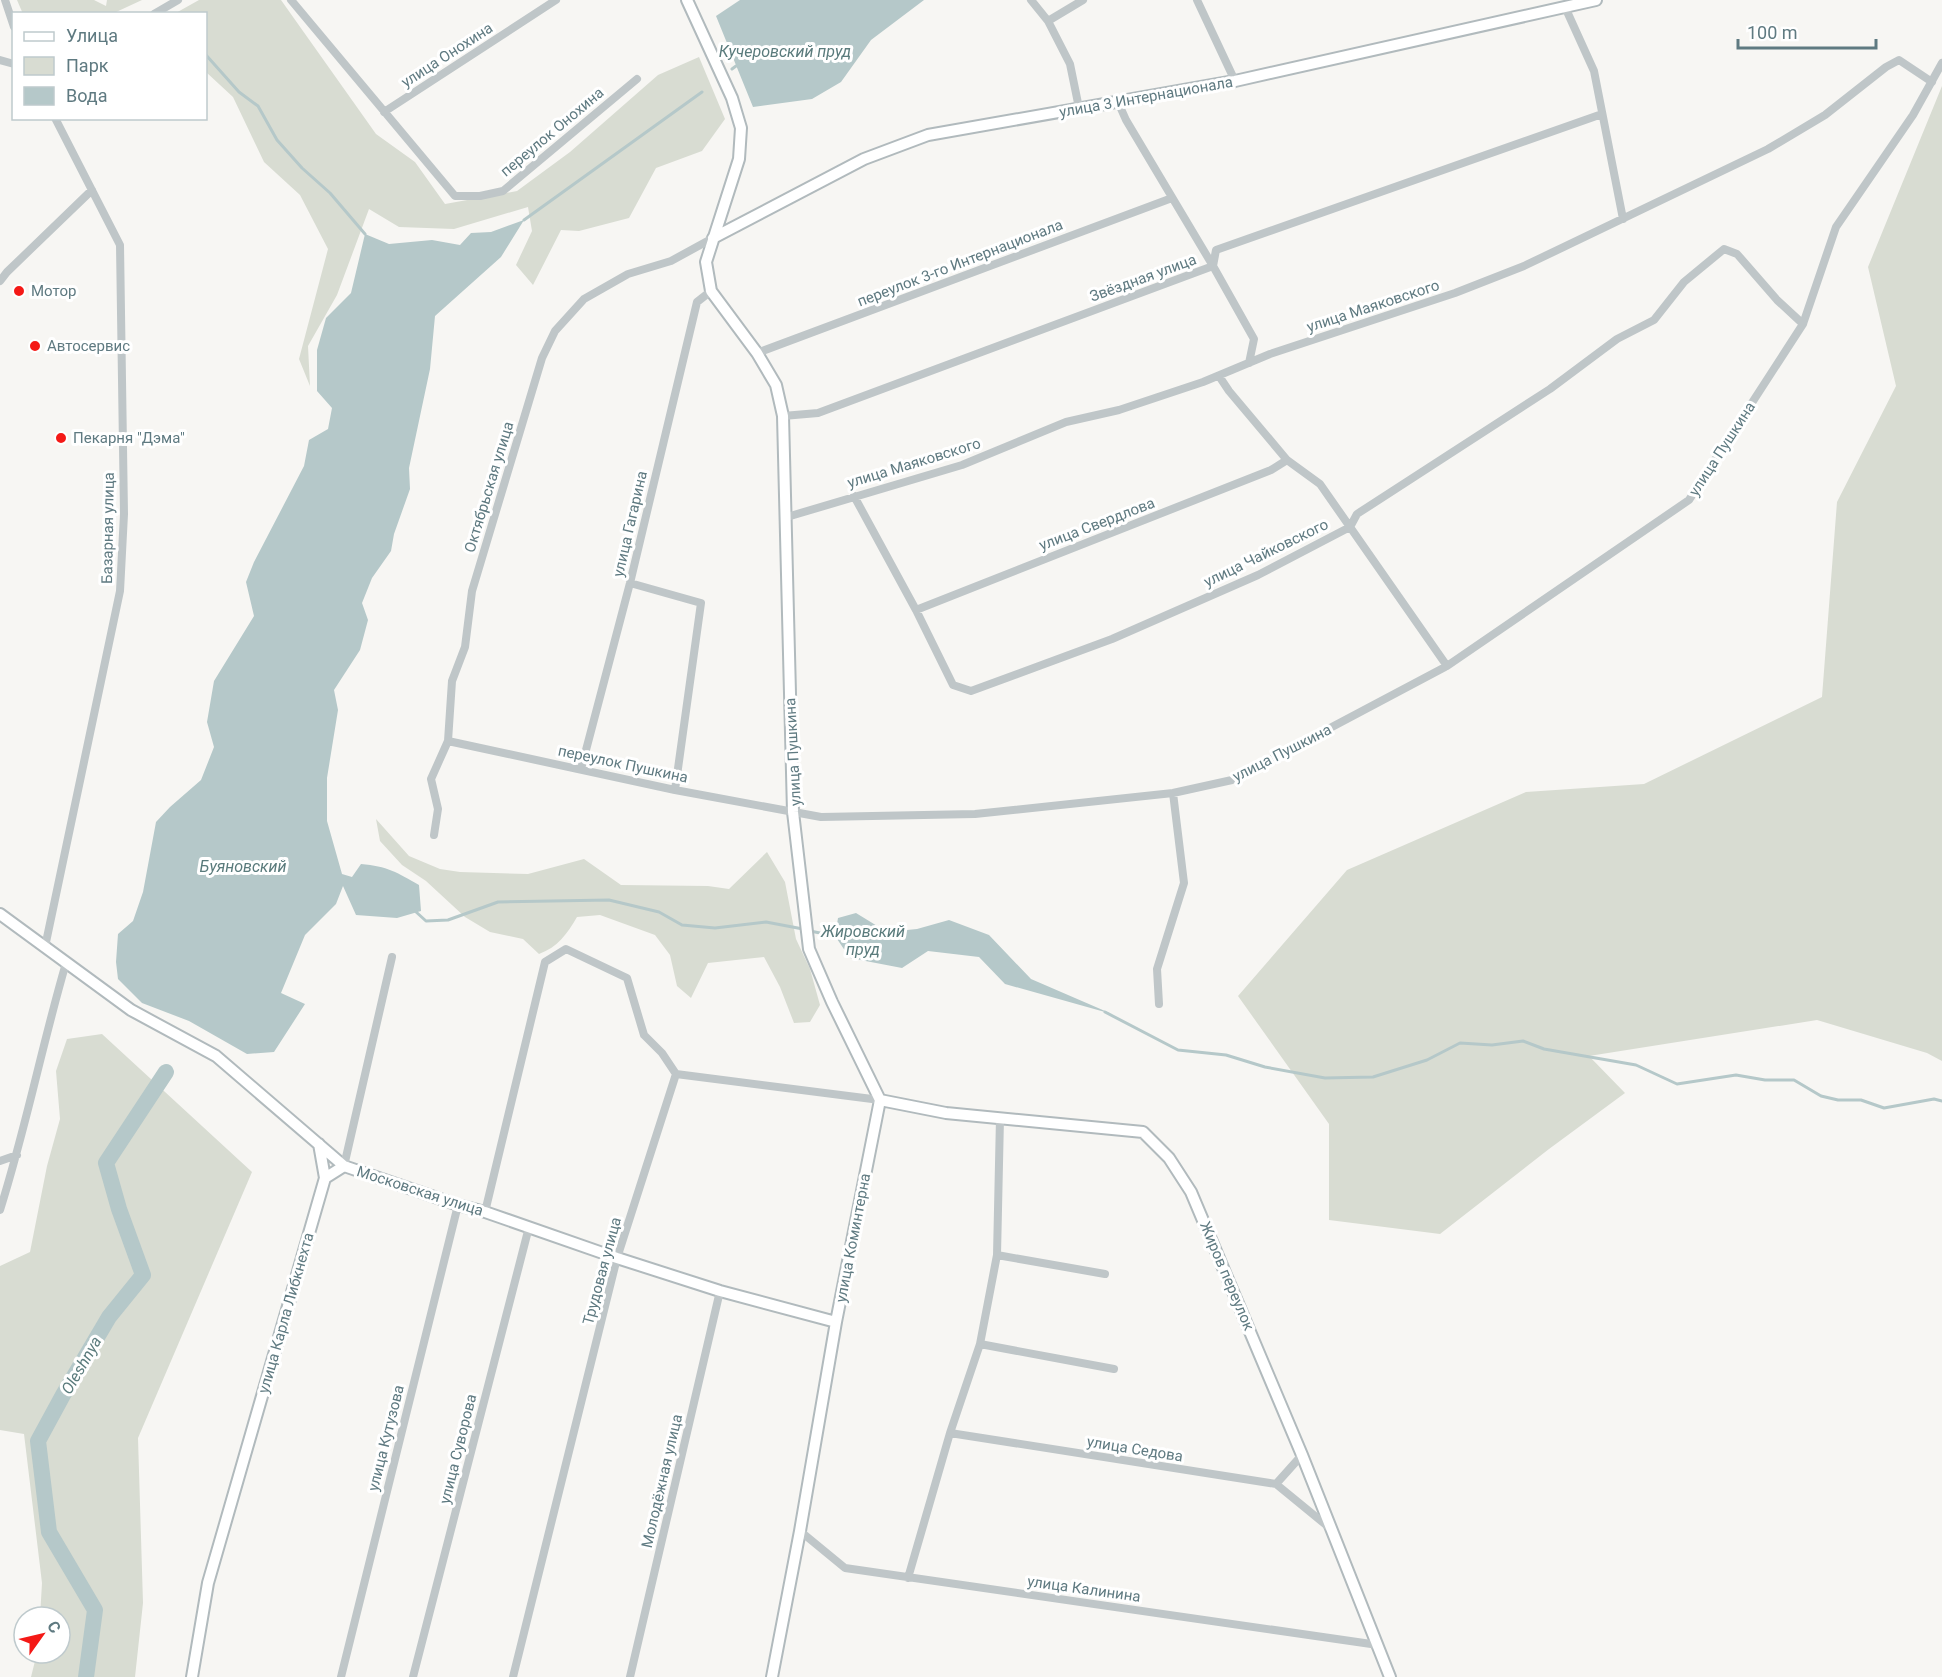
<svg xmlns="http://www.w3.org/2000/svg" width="1942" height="1677" viewBox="0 0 1942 1677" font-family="Roboto,sans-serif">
  <rect width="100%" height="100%" fill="#f7f6f3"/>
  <path fill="#d8dcd2" d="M17,0h77l12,6 1,-6h35l-28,13 -91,1z
    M199,0h82l95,134 39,28 30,42 72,-13 53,-39 88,-77 41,-18 26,62 -23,32 -46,17 -27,50 -50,13 -18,-1 -28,55 -17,-20 16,-34 -4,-24 -74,22 -55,-2 -30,-18 -32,86 -29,51 2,40 -11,-27 29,-110 -28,-54 -36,-33 -31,-65 -27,-25v-58h-32z
    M1942,86v975l-15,-8 -110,-33 -228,36 36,37 -76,56 -109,85 -111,-14v-96l-91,-128 109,-126 179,-78 118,-8 178,-87 15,-195 59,-116 -28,-119z
    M376,819l33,37 31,13 20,3 68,2 56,-15 37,26 87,1 21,3 38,-37 18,30 11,57 14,30 10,36 -10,17 -16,1 -14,-36 -16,-30 -56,6 -17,35 -14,-12 -7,-31 -15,-20 -55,-20 -23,2c-10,17 -19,30 -38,37l-16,-15 -33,-7 -25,-15 -39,-36 -24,-16 -22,-24z
    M102,1034l150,138 -114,266 5,165 -8,74h-104l6,-24h23v-36h-20l2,-34 -18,-149 -24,-4v-164l30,-14 17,-86 13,-47 -4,-48 11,-32z"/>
  <path fill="#b5c8c9" d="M740,0h184l-53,40 -30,42 -29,17 -59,8 -37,-91z
    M524,220l-23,37 -66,59 -5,53 -21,99 1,21 -16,45 -3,17 -19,27 -10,25 6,17 -8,30 -26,40 4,20 -11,68v43l15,53 10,3 9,-13c26,2 37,9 58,21l2,26 -24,7 -41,-3 -13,-29 -7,18 -31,31 -24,58 24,11 -31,48 -27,2 -58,-33 -47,-18 -24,-24 -2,-17 2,-28 15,-13 10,-29 13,-70 14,-15 31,-27 13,-33 -7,-25 7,-41 40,-65 -8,-34 8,-20 50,-96 5,-26 19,-11 4,-21 -15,-17v-41l9,-32 25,-25 14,-59 24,10 43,-4 28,5 11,-12 20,-1z
    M856,913l31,19 30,-3 32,-9 40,15 42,44 81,35 -107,-30 -26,-27 -51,-6 -26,17 -52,-10 -15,-22 3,-18z"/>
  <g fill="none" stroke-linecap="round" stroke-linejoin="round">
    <path stroke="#b5c8c9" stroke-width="3" d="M206,55l33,37 19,14 19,34 25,28 28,25 35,41
      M732,69l4,-3
      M524,220l178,-128
      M415,911l11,10 22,-1 50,-18 111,-2 50,12 23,13 33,3 51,-6 37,7
      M810,931l25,5
      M1105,1012l73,38 48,5 39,12 60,11 48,-1 54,-17 33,-17 32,2 31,-4 21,8 92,16 41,19 59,-9 29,5h29l27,16 17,4h23l23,8 50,-9 8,2"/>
    <path stroke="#b5c8c9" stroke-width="16" d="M86,1677l9,-67 -46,-78 -11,-91 25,-46 46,-78 34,-42 -24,-66 -13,-46 60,-91"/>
    <g stroke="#b1babd" stroke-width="14">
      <path id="secondary" d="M687,0l45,98 9,30 -2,31 -33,103 5,29 46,62 19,32 7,31 10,396 16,137 23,53 48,98 -44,222 -36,209 -28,146
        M713,238l151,-79 64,-24 307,-54 361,-81
        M0,914l131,96 85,46 128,110 114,39 27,7 132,46 103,33 116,31
        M880,1100l66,13 197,19 26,26 22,34 111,263 88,222
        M319,1144l6,34
        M192,1677l16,-94 117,-405 19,-12"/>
    </g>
    <path stroke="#bfc6c8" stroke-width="8" d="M5,0l9,27
      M291,0l164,196h25l23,-5 134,-112
      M1031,0l17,21 22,43 9,44
      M1197,0l38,81
      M1565,7l29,64 29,148
      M154,14l24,-14
      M1048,21l35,-21
      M0,60l14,4
      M1118,102l8,18 87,146 41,73 -5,24
      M384,112l172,-112
      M0,281l7,-9 85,-82
      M757,353l415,-155
      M1219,376l10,15 58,69 33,24 127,182
      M783,416l35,-3 395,-147 3,-16 386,-136
      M854,496l62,114 37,75 18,6 141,-52 146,-64 92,-48 7,-13 193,-125 67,-50 37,-19 30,-38 40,-33 13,5 40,46 26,24
      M787,517l175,-52 104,-43 53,-12 84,-28 67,-28 185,-61 69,-27 244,-117 57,-34 61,-48 13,-7 33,22
      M630,583l71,20 -26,187
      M916,610l355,-140 16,-10
      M448,741l227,49 146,27 154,-3 198,-21 59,-13 215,-114 242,-166 114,-176 33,-97 77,-112 29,-52
      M581,769l49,-186 67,-281 14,-11
      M434,835l4,-26 -7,-30 17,-38 4,-60 13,-34 7,-56 70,-233 13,-27 29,-32 44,-25 43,-13 42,-23
      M45,947l75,-356 4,-77 -4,-269 -65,-127
      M1159,1004l-2,-35 27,-86 -11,-90
      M676,1074l204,26
      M0,1161l17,-6
      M344,1166l48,-209
      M0,1210c26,-82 42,-165 66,-247
      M485,1212l60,-250 21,-13 61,29 17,57 18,18 14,21
      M997,1255l108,19
      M980,1344l134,25
      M950,1433l326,51 26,-29
      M1276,1484l55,45
      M800,1531l45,37 533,77
      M908,1578l42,-145 30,-89 17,-89 3,-137
      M341,1677l117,-472
      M413,1677l116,-450
      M513,1677l104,-419 59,-184
      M630,1677l90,-386"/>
    <use href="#secondary" stroke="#fff" stroke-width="10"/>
  </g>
  <g fill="#f41916" stroke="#fff" stroke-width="2">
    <circle cx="19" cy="291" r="6"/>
    <circle cx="35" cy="346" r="6"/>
    <circle cx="61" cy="438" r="6"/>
  </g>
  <g text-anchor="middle" stroke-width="6" stroke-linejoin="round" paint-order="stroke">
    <g font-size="15" fill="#5f7a81" stroke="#fff">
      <text transform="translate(447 55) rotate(-33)" y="5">улица Онохина</text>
      <text transform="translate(1146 97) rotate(-10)" y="5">улица 3 Интернационала</text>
      <text transform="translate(552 132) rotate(-40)" y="5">переулок Онохина</text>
      <text transform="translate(960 263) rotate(-21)" y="5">переулок 3-го Интернационала</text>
      <text transform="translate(1143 278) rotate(-20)" y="5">Звёздная улица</text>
      <text transform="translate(1373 306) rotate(-18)" y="5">улица Маяковского</text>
      <text transform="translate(1722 449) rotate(-57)" y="5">улица Пушкина</text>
      <text transform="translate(914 463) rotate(-17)" y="5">улица Маяковского</text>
      <text transform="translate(489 487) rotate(-73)" y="5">Октябрьская улица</text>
      <text transform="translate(630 524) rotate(-77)" y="5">улица Гагарина</text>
      <text transform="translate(1097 524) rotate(-21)" y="5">улица Свердлова</text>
      <text transform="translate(108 528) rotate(-89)" y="5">Базарная улица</text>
      <text transform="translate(1266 553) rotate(-26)" y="5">улица Чайковского</text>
      <text transform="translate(793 752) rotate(-93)" y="5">улица Пушкина</text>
      <text transform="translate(1282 753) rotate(-27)" y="5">улица Пушкина</text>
      <text transform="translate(623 764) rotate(12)" y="5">переулок Пушкина</text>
      <text transform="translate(420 1191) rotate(18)" y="5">Московская улица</text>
      <text transform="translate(853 1238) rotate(-79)" y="5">улица Коминтерна</text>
      <text transform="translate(602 1271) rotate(-75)" y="5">Трудовая улица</text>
      <text transform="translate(1227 1276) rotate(67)" y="5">Жиров переулок</text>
      <text transform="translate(286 1313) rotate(-74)" y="5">улица Карла Либкнехта</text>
      <text transform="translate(386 1438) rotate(-76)" y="5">улица Кутузова</text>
      <text transform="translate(458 1449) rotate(-76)" y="5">улица Суворова</text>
      <text transform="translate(1135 1449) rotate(9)" y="5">улица Седова</text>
      <text transform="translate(662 1481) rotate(-77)" y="5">Молодёжная улица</text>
      <text transform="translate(1084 1589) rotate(8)" y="5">улица Калинина</text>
    </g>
    <g font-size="15" fill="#5f7a81" stroke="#fff" text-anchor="start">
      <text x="31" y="296">Мотор</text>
      <text x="47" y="351">Автосервис</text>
      <text x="73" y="443">Пекарня "Дэма"</text>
    </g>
    <g font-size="16" font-style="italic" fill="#5a7b7c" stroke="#fff">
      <text x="785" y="57">Кучеровский пруд</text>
      <text x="243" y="872">Буяновский</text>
      <text x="863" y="937">Жировский<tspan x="863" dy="18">пруд</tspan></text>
      <text transform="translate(81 1365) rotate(-60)" y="6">Oleshnya</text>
    </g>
  </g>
  <rect x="12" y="12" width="195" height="108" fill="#ffffff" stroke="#bfcacd" stroke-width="1.5"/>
  <rect x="24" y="32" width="30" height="9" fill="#ffffff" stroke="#bfcacd" stroke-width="1.5"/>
  <text x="66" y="42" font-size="18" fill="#5f7a81">Улица</text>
  <rect x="24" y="57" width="30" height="18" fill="#d8dcd2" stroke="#bfcacd" stroke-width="1.5"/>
  <text x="66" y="72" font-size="18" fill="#5f7a81">Парк</text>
  <rect x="24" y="87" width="30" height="18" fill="#b5c8c9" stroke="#bfcacd" stroke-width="1.5"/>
  <text x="66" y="102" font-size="18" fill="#5f7a81">Вода</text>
  <g transform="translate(42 1635) rotate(56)"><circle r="28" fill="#ffffff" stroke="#bfcacd" stroke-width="1.5"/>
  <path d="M0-4.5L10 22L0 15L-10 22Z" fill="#f41916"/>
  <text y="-9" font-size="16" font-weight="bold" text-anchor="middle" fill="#5f7a81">С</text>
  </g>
  <path d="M1738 39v9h138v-9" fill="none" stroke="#5f7a81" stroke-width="3"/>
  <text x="1747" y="39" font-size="18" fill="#5f7a81" stroke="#ffffff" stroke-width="4.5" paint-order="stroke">100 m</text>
</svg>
